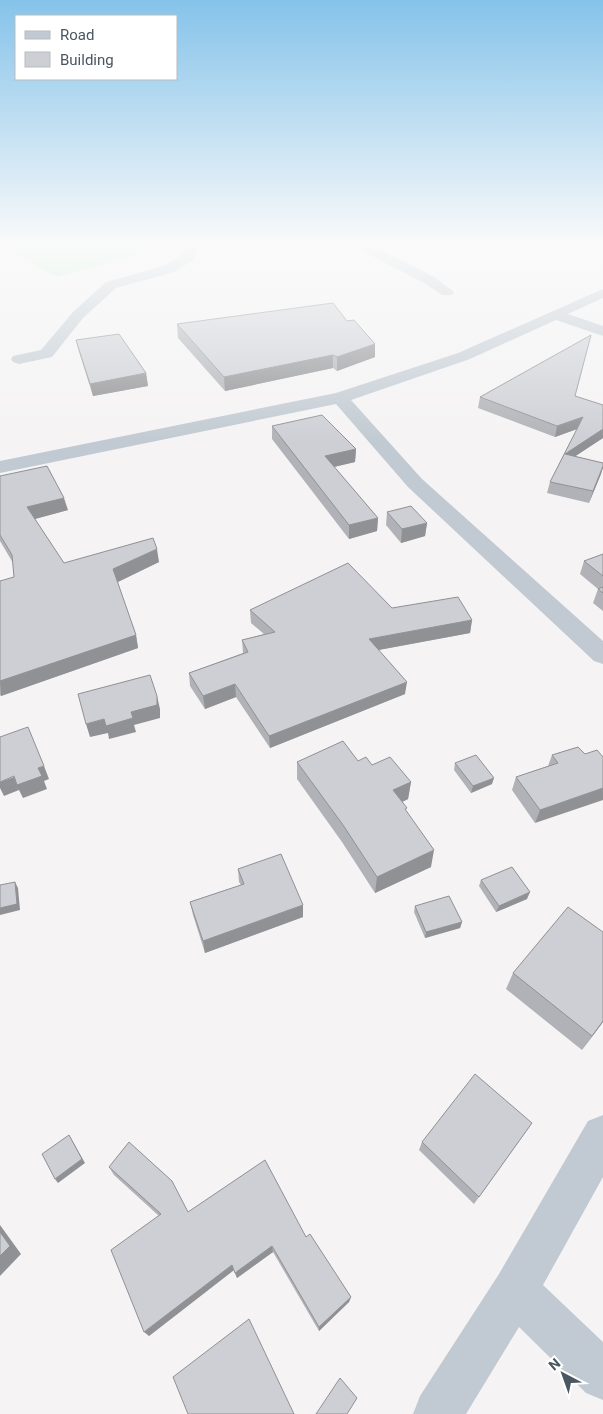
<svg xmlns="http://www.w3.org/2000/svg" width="603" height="1414" viewBox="0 0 603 1414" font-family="Roboto,sans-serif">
  <rect width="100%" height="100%" fill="#f5f3f3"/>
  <path fill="#c3f1d5" d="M0,245h168l2,1 -113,31z"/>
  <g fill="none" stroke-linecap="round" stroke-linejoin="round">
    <path fill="#c1cad2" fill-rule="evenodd" d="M187,245h12l-6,15 -19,12 -58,16 -33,30 -31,39 -33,7 -6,-2 -2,-3 2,-3 28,-6 32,-38 33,-30 58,-16 18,-11z
      M356,245h15l63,32 20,15 -2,3h-10l-18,-12 -67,-35z
      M603,289v9l-35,16 35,12v10l-47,-16 -86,39 -119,41 71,79 181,162v23l-9,-3 -186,-174 -72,-83 -336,69v-12l336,-68 122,-40z
      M603,1115v62l-60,108 60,57v58l-17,-7 -67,-66 -53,87h-53l7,-18 79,-122 89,-153z"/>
  </g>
  <path fill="#b0b2b7" d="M347,321l28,23v13l-38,14 -4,-3 -108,23 -47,-53 -1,-14z
    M76,340l70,33 2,13 -55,10 -14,-44z
    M575,396l28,9v33l-28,18 28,7v5l-2,6 -12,29 -42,-10 3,-11 27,-53 -22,8 -77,-29 2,-11z
    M272,426l84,23 -1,13 -21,5 44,51 -1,13 -28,8 -77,-100z
    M0,476l68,34 -33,9 29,44 95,-1 -42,20 19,53 2,13 -137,48 -1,-1v-114l14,-4 -1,-14 -13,-22z
    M387,512l40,11 -2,13 -24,7 -15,-18z
    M603,554v57l-10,-8 5,-14 -18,-15 4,-13z
    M392,608l80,12 -2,13 -92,17 27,44 -135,54 -34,-51 -31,12 -15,-23 -1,-13 54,-20 -1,-13 22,-6 -13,-11 -1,-13z
    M578,747l-43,76 -23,-33 4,-13 32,-11 4,-11z
    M358,761l14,4 39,17 -3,17 -6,3 29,65 -56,26 -33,-51 -45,-63v-17z
    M455,763l37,21 -21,9 -17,-23z
    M238,869l65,48 -98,36 -12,-38 -3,-13 51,-17 -2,-3z
    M481,880l46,19 -31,13 -17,-26z
    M415,906l47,16 -2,6 -35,10 -11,-26z
    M603,932v90l-21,28 -76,-61 7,-16z
    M532,1123l-58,81 -55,-54 3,-8z
    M109,1167l79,45 118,25 45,60 -2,5 -30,29 -46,-79 -36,26 -3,-8 -85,66 10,-120 -45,-41z"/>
  <path fill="#909195" d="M375,344v13l-38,14v-14z
    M333,355v13l-108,23 -1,-14z
    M146,373l2,13 -55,10 -3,-12z
    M583,417l-3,11 -25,9 2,-11z
    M603,429v9l-41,27 3,-11z
    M356,449l-1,13 -30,7v-13z
    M603,466l-2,8 -12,29 4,-12z
    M64,498l4,12 -37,10 -4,-13z
    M378,518l-1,13 -28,8v-14z
    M427,523l-2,13 -24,7 1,-14z
    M157,549l2,13 -43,21 -3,-14z
    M472,620l-2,13 -102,19 1,-13z
    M136,635l2,13 -137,48 -1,-15z
    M407,682l-2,12 -135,54 -1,-12z
    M235,684l1,13 -31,12 -2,-13z
    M157,696l3,13v9l-26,7 2,7 -27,7 -1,-6 -18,4 -4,-13 45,-12z
    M44,766l5,13 -5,2 3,8 -24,9 -4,-8 -15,6 -4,-8v-6z
    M494,778l-2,6 -21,9 2,-7z
    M411,782l-3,17 -18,9 3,-18z
    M603,788v12l-68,23 5,-13z
    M434,850l-3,17 -56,26 2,-16z
    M15,882l3,6 2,22 -20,5v-7z
    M530,892l-3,7 -31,13 3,-6z
    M303,905v12l-98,36 -2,-12z
    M462,922l-2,6 -35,10 1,-6z
    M603,1021v1l-21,28 10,-14z
    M69,1135l16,28 -27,20 -3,-4z
    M0,1225l21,29 -21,22z
    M272,1246l1,6 -36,26 -2,-5z
    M232,1265l2,5 -85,66 -5,-4z
    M351,1297l-2,5 -30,29v-4z"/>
  <path fill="#cdcfd5" stroke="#909195" d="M333,303l14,18 7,-1 21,24 -38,13 -4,-2 -109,22 -47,-53z
    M119,334l27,39 -56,11 -14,-44z
    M591,335l-16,61 28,9v24l-38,25 38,9v3l-10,25 -43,-9 33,-65 -26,9 -77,-29z
    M322,415l34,34 -31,7 53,62 -29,7 -77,-99z
    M47,466l17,32 -37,9 37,56 89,-25 4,11 -44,20 23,66 -136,46v-100l14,-4 -2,-22 -12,-20v-59z
    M411,506l16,17 -25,6 -15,-17z
    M603,554v22l-19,-15z
    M348,563l44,45 66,-11 14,23 -103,19 38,43 -138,54 -34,-52 -32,12 -14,-23 59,-21 -6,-12 33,-8 -25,-22z
    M603,587v6l-5,-4z
    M150,675l7,21v9l-26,7 2,6 -27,8 -2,-7 -18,5 -8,-30z
    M28,727l16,39 -6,2 4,8 -25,9 -3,-9 -14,6v-45z
    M343,741l15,20 8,-4 6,8 18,-8 21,25 -18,8 14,18 -2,1 29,41 -57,27 -34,-52 -46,-63z
    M578,747l7,7 12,-4 6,7v31l-63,22 -24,-33 42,-14 -6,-8z
    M476,755l18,23 -21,8 -18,-23z
    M281,854l22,51 -100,36 -13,-39 54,-18 -6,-15z
    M512,867l18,25 -31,14 -18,-26z
    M15,882l2,22 -17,4v-23z
    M449,896l13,26 -36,10 -11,-26z
    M568,907l35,25v89l-11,15 -79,-63z
    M475,1074l57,49 -53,74 -57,-55z
    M69,1135l13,24 -27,20 -13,-25z
    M129,1142l43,39 16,31 77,-52 41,77 4,-3 41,63 -32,30 -47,-81 -37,27 -3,-8 -88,67 -33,-82 50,-36 -52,-47z
    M0,1232l10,14 -10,10z
    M249,1319l45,95h-106l-15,-37z
    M340,1378l17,20 -10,16h-31z"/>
  <linearGradient id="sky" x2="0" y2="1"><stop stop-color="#85c3ea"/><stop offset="0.55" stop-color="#fafafa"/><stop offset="1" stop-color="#fafafa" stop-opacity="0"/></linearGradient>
  <rect width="603" height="443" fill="url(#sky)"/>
  <rect x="15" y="15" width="162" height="65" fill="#ffffff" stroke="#b7bbc0"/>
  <rect x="25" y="31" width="25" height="8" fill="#c1cad2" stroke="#b7bbc0"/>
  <text x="60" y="40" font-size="15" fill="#4a5661">Road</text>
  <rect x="25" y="52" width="25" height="15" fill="#cdcfd5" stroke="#b7bbc0"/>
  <text x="60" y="65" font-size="15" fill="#4a5661">Building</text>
  <g transform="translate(563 1374) rotate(319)" stroke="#ffffff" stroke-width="4" paint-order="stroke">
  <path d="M0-4L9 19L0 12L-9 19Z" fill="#4a5661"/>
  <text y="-8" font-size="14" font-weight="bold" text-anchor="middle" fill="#4a5661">N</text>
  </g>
</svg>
